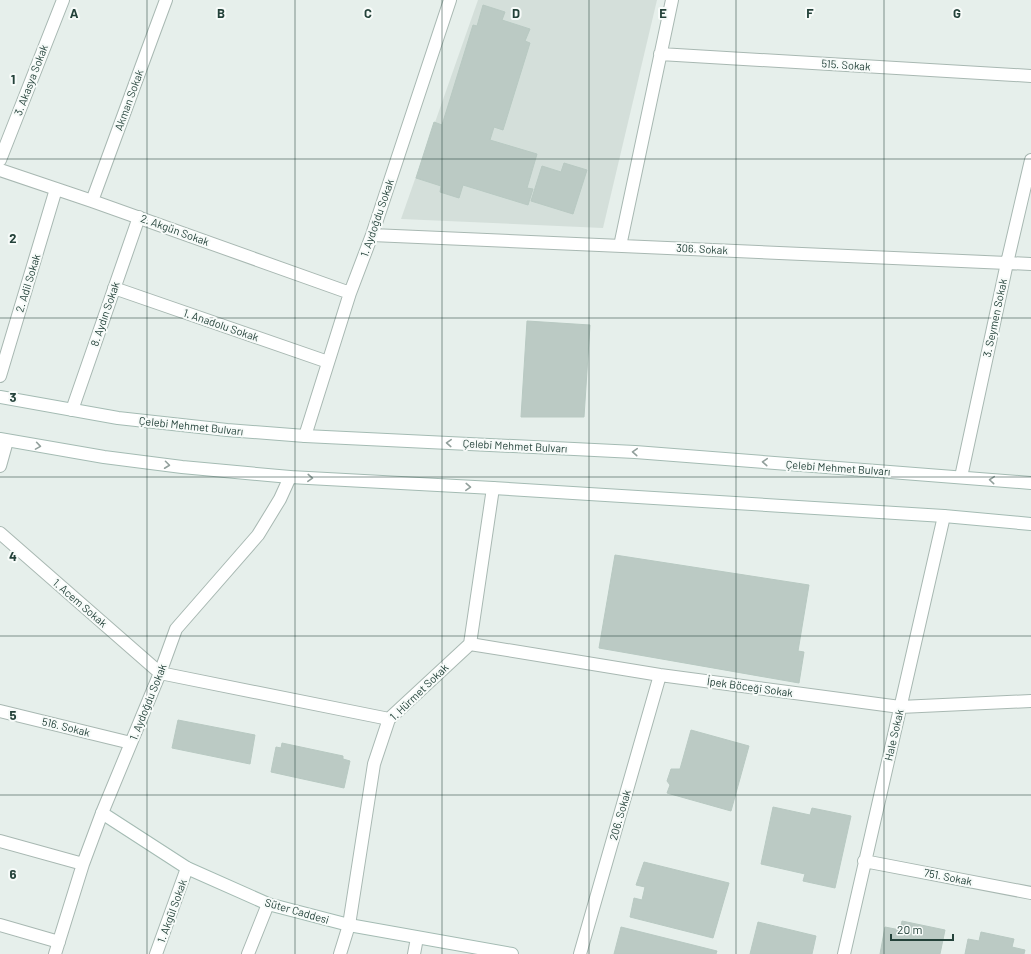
<svg xmlns="http://www.w3.org/2000/svg" width="1031" height="954" viewBox="0 0 1031 954" font-family="Barlow,sans-serif">
  <rect width="100%" height="100%" fill="#e6efeb"/>
  <path fill="#d4dfda" d="M478,0h179l-54,228 -202,-9z"/>
  <path fill="#bbcac4" stroke="#b8c9c2" d="M483,5l22,7 -3,8 28,9 -5,12 5,2 -27,87 -9,-3 -4,13 47,14 -10,34 6,1 -5,16 -65,-20 -4,13 -19,-6 1,-6 -25,-8 18,-56 8,3 31,-100 4,1z
    M564,163l23,7 -14,44 -42,-13 11,-35 19,6z
    M527,321l63,4 -6,92h-63z
    M615,555l194,30 -11,66 6,1 -5,31 -200,-35z
    M178,720l77,15 -5,29 -78,-16z
    M691,730l58,16 -18,65 -64,-18 3,-8 -3,-4 4,-12h9z
    M282,743l61,13v3l7,2 -6,27 -73,-16 5,-25 5,1z
    M773,807l37,8 2,-7 39,8 -16,72 -32,-7 2,-7 -44,-10z
    M644,862l85,21 -16,55 -83,-21 4,-19 8,2 3,-13 -9,-2z
    M902,921l43,9 -5,24h-60l5,-27 15,3z
    M758,922l58,14 -4,18h-62z
    M621,927l96,24 -1,3h-102z
    M981,932l33,7 -2,8 13,3 -1,4h-59l3,-15 11,2z"/>
  <g fill="none" stroke-linecap="round" stroke-linejoin="round">
    <g stroke="#a8b8b2" stroke-width="14">
      <path id="street" d="M660,54l371,22
        M0,160l63,-160
        M0,170l92,31 258,92
        M92,201l61,-166 13,-35
        M372,235l659,29
        M620,246l52,-246
        M114,288l214,74
        M0,376l56,-187
        M72,410l67,-193
        M305,436l45,-143 22,-58 78,-235
        M0,466l7,-25
        M961,477l46,-214 24,-103
        M0,533l160,140 229,46
        M470,644l190,31 240,32 131,-6
        M0,711l131,32
        M0,841l83,23
        M864,861l167,32
        M0,925l59,17
        M55,954l28,-90 19,-51 58,-140 16,-44 82,-94 22,-36 10,-22
        M156,954l31,-86
        M248,954l20,-50
        M340,954l9,-29 25,-161 15,-45 81,-75 23,-156
        M414,954l3,-16
        M580,954l80,-279
        M844,954l100,-438"/>
    </g>
    <g stroke="#a4bbb3" stroke-width="14">
      <path id="secondary" d="M0,397l118,21 109,12 78,6 330,16 396,31
        M0,439l104,18 78,10 108,10 203,11 451,28 87,8
        M102,813l85,55 81,36 81,21 163,29"/>
    </g>
    <use href="#street" stroke="#fff" stroke-width="12"/>
    <use href="#secondary" stroke="#fff" stroke-width="12"/>
  </g>
  <defs><path id="oneway-chevron" d="M-2-3.5L2.5 0L-2 3.5" fill="none" stroke-width="1.6" stroke-linecap="round" stroke-linejoin="round"/></defs>
  <g stroke="#92a09c">
    <use href="#oneway-chevron" transform="translate(449 443) rotate(-177)"/>
    <use href="#oneway-chevron" transform="translate(38 446) rotate(9)"/>
    <use href="#oneway-chevron" transform="translate(635 452) rotate(-176)"/>
    <use href="#oneway-chevron" transform="translate(765 462) rotate(-176)"/>
    <use href="#oneway-chevron" transform="translate(167 465) rotate(7)"/>
    <use href="#oneway-chevron" transform="translate(310 478) rotate(3)"/>
    <use href="#oneway-chevron" transform="translate(992 480) rotate(-175)"/>
    <use href="#oneway-chevron" transform="translate(468 487) rotate(3)"/>
  </g>
  <path fill="none" stroke="#24423a" stroke-width="1" stroke-opacity="0.55" d="M147,0v954M295,0v954M442,0v954M589,0v954M736,0v954M884,0v954M0,159h1031M0,318h1031M0,477h1031M0,636h1031M0,795h1031"/>
  <g text-anchor="middle" stroke-width="4" stroke-linejoin="round" paint-order="stroke">
    <g font-size="11" fill="#24423a" stroke="#f7fbf9">
      <text transform="translate(846 65) rotate(4)" y="4">515. Sokak</text>
      <text transform="translate(31 80) rotate(-69)" y="4">3. Akasya Sokak</text>
      <text transform="translate(129 100) rotate(-70)" y="4">Akman Sokak</text>
      <text transform="translate(377 218) rotate(-71)" y="4">1. Aydoğdu Sokak</text>
      <text transform="translate(175 230) rotate(20)" y="4">2. Akgün Sokak</text>
      <text transform="translate(702 249) rotate(3)" y="4">306. Sokak</text>
      <text transform="translate(28 283) rotate(-73)" y="4">2. Adil Sokak</text>
      <text transform="translate(105 314) rotate(-71)" y="4">8. Aydın Sokak</text>
      <text transform="translate(995 318) rotate(-78)" y="4">3. Seymen Sokak</text>
      <text transform="translate(221 325) rotate(19)" y="4">1. Anadolu Sokak</text>
      <text transform="translate(191 426) rotate(6)" y="4">Çelebi Mehmet Bulvarı</text>
      <text transform="translate(515 446) rotate(3)" y="4">Çelebi Mehmet Bulvarı</text>
      <text transform="translate(838 468) rotate(4)" y="4">Çelebi Mehmet Bulvarı</text>
      <text transform="translate(80 603) rotate(41)" y="4">1. Acem Sokak</text>
      <text transform="translate(750 687) rotate(8)" y="4">İpek Böceği Sokak</text>
      <text transform="translate(419 692) rotate(-44)" y="4">1. Hürmet Sokak</text>
      <text transform="translate(148 702) rotate(-68)" y="4">1. Aydoğdu Sokak</text>
      <text transform="translate(66 727) rotate(14)" y="4">516. Sokak</text>
      <text transform="translate(894 735) rotate(-77)" y="4">Hale Sokak</text>
      <text transform="translate(620 815) rotate(-74)" y="4">206. Sokak</text>
      <text transform="translate(948 877) rotate(11)" y="4">751. Sokak</text>
      <text transform="translate(172 911) rotate(-70)" y="4">1. Akgül Sokak</text>
      <text transform="translate(297 911) rotate(16)" y="4">Süter Caddesi</text>
    </g>
  </g>
  <g font-size="13" text-anchor="middle" font-weight="bold" fill="#24423a" stroke="#f7fbf9" stroke-width="4" stroke-linejoin="round" paint-order="stroke">
    <text x="74" y="18">A</text>
    <text x="221" y="18">B</text>
    <text x="368" y="18">C</text>
    <text x="516" y="18">D</text>
    <text x="663" y="18">E</text>
    <text x="810" y="18">F</text>
    <text x="957" y="18">G</text>
    <text x="13" y="84">1</text>
    <text x="13" y="243">2</text>
    <text x="13" y="402">3</text>
    <text x="13" y="561">4</text>
    <text x="13" y="720">5</text>
    <text x="13" y="879">6</text>
  </g>
  <path d="M891 934v6h62v-6" fill="none" stroke="#24423a" stroke-width="2"/>
  <text x="897" y="934" font-size="12" fill="#24423a" stroke="#f7fbf9" stroke-width="3" paint-order="stroke">20 m</text>
</svg>
